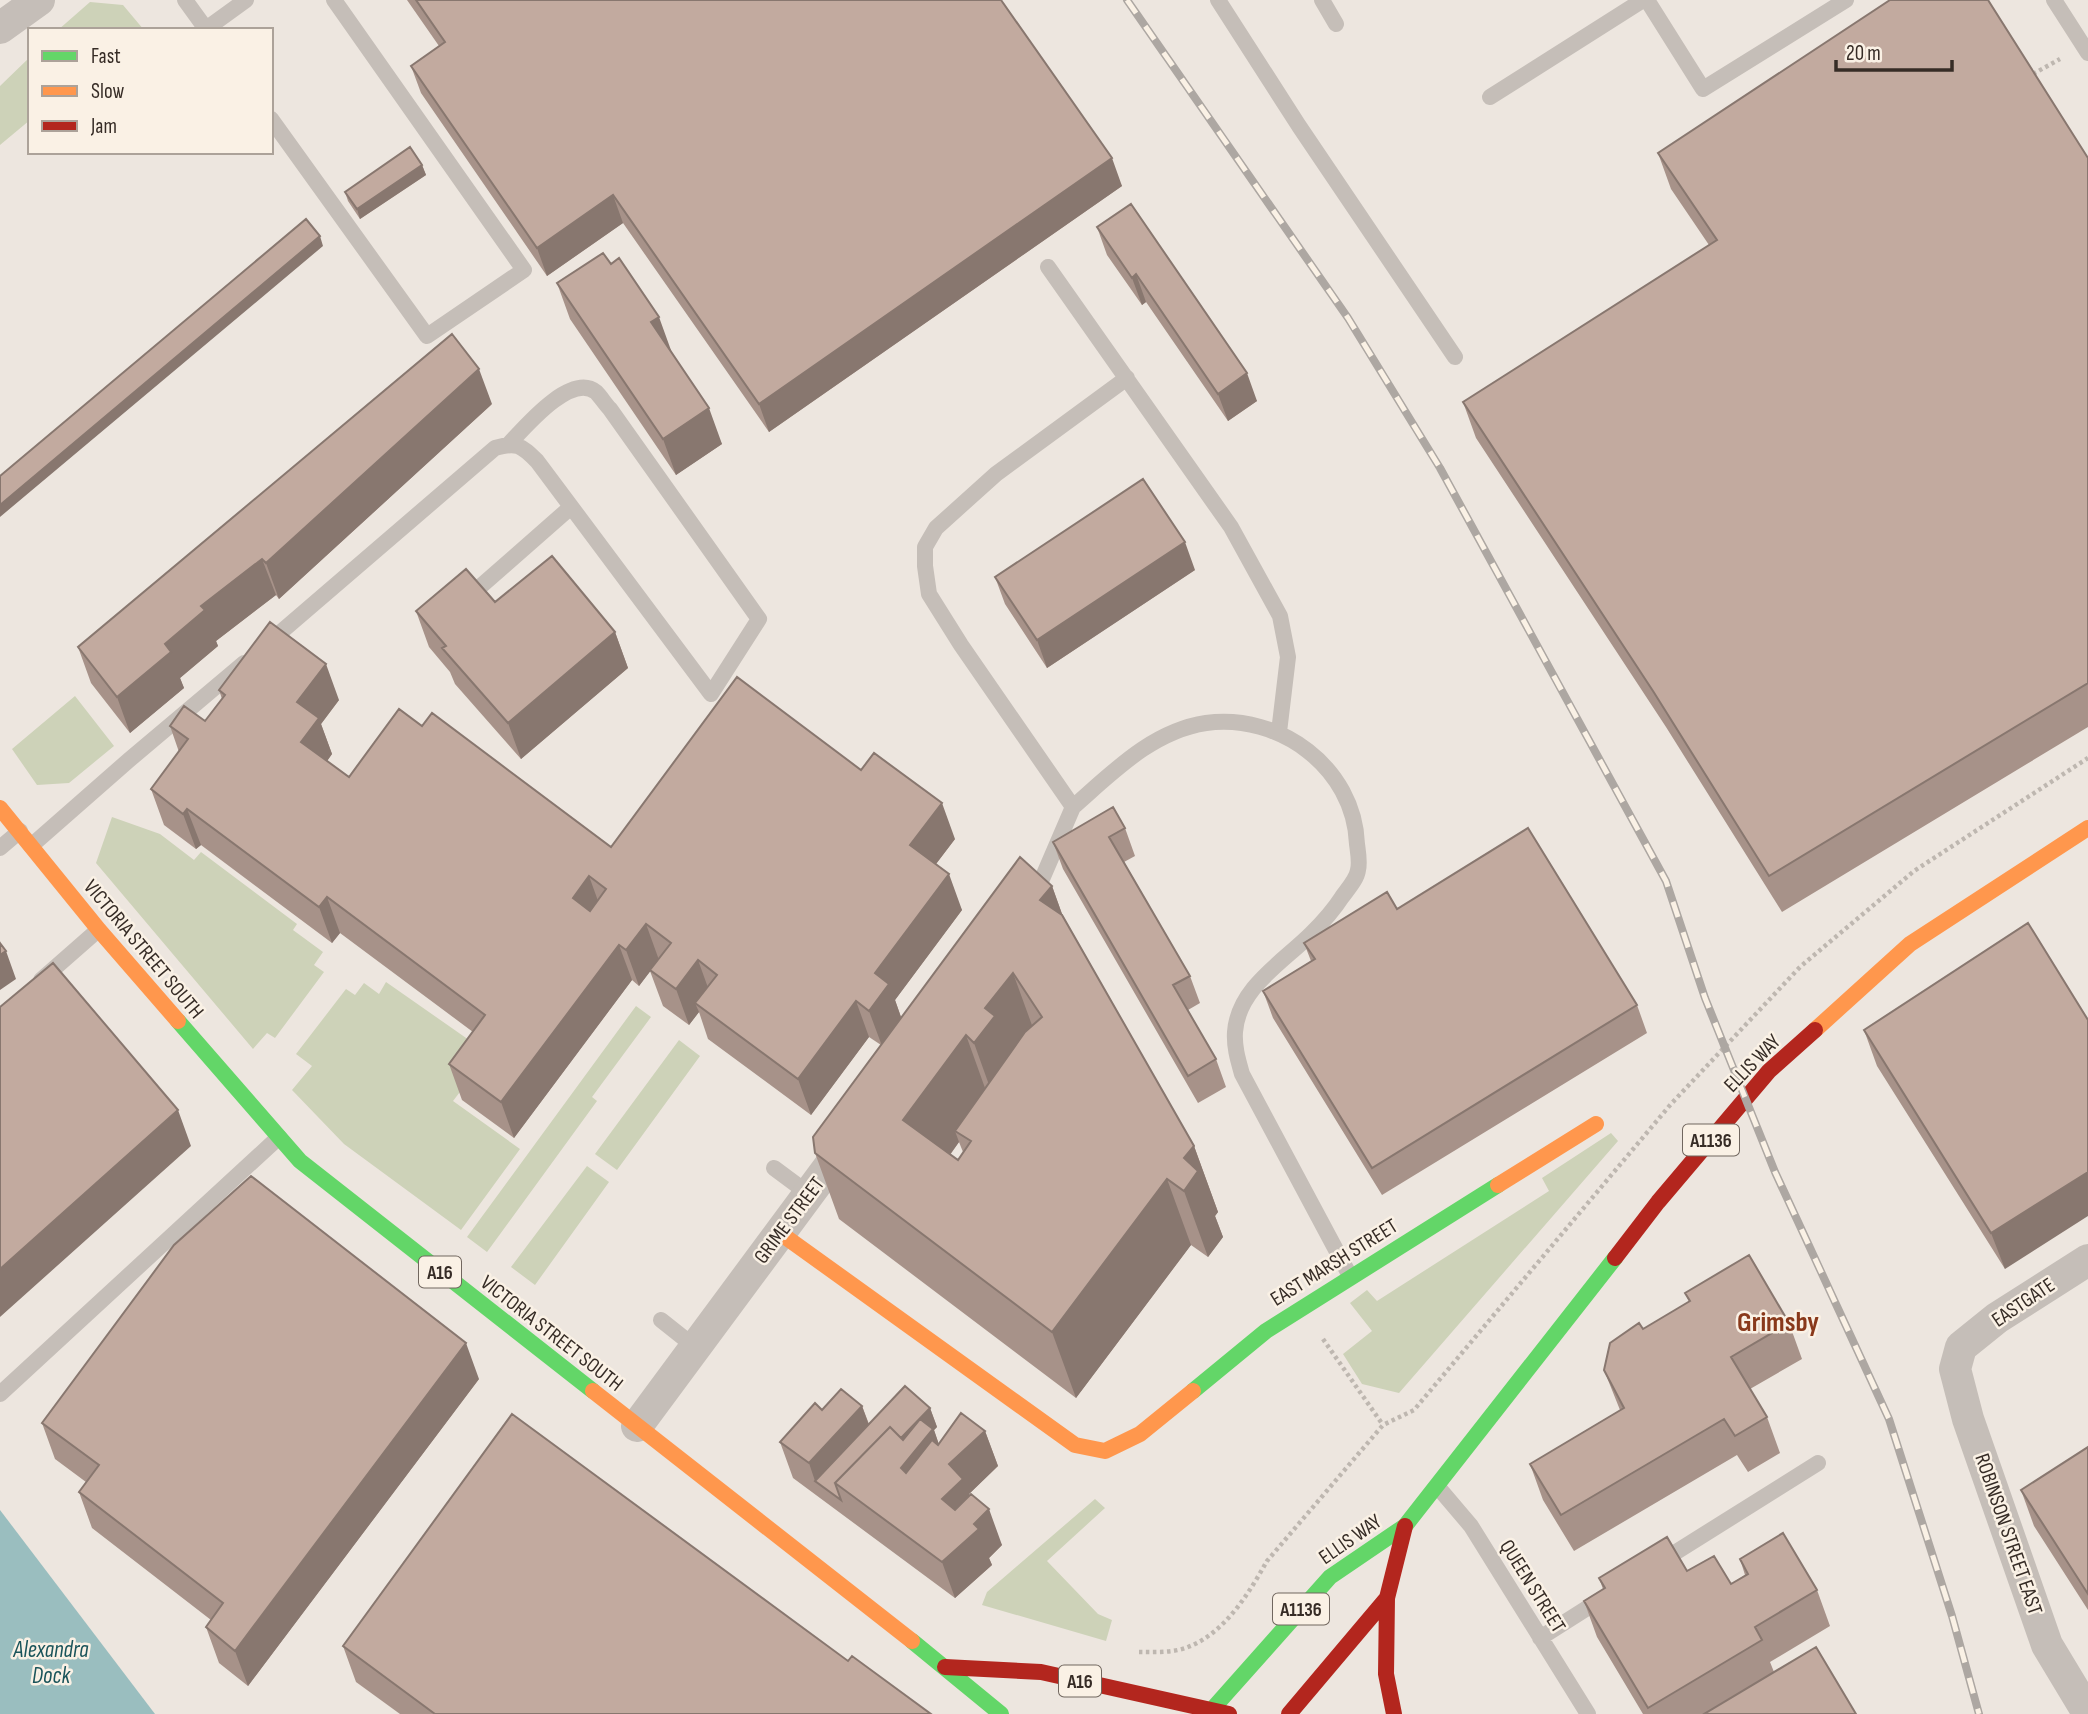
<svg xmlns="http://www.w3.org/2000/svg" width="2088" height="1714" viewBox="0 0 2088 1714" font-family="'Sofia Sans Condensed',sans-serif">
  <rect width="100%" height="100%" fill="#ede6df"/>
  <path fill="#cdd2b8" d="M90,2l33,3 21,25h-86z
    M30,57v63l-30,25v-59z
    M75,696l39,50 -45,37 -32,2 -25,-36z
    M112,817l48,17 34,26 7,-8 96,72 -4,6 30,22 -9,13 10,7 -49,66 -8,-5 -14,16 -157,-186z
    M386,982l103,72 -36,47 67,48 -59,81 -117,-86 -52,-54 20,-24 -16,-12 50,-65 9,6 9,-12 15,11z
    M636,1006l15,11 -59,80 5,4 -110,151 -20,-15z
    M679,1040l21,16 -83,114 -22,-16z
    M1611,1133l7,8 -219,252 -37,-9 -19,-30 29,-23 -22,-28 17,-13 10,11 172,-110 -7,-13z
    M587,1166l22,16 -74,103 -24,-18z
    M1095,1499l10,9 -58,53 51,53 14,6 -6,21 -124,-36 5,-13z"/>
  <path fill="#9abebf" d="M0,1510l155,204h-155z"/>
  <g fill="none" stroke-linecap="round" stroke-linejoin="round">
    <path stroke="#beb7b0" stroke-width="4.5" stroke-dasharray="3.5 3.5" stroke-linecap="butt" d="M2033,74l27,-15
      M1323,1339l60,86
      M1139,1652c16,0 34,1 49,-5 37,-14 61,-54 79,-86l116,-136 31,-15 257,-306 129,-137 114,-96 174,-113"/>
    <path stroke="#c5beb8" stroke-width="16" d="M185,0l21,29 40,-29
      M1218,0l81,126 156,231
      M1322,0l14,24
      M1647,0l56,89 143,-89
      M2054,0l34,53
      M1490,97l153,-97
      M271,119l156,217 97,-66 -190,-270
      M1048,267l183,260 49,89 8,41 -9,75
      M1127,378l-131,96 -60,54 -11,19v19l4,28 32,51 112,162c39,-34 79,-76 133,-84 73,-10 148,44 151,121 1,8 3,18 1,26 -1,9 -11,20 -16,27 -9,14 -20,26 -31,37 -28,28 -73,54 -76,98 -1,15 3,28 7,42l108,202
      M465,600l106,-93
      M267,644l228,-196c22,-6 26,-3 42,13l174,233 48,-75 -149,-210c-5,-5 -9,-12 -14,-17 -25,-20 -71,35 -87,52
      M31,846l98,-86 115,-97
      M0,848l20,-17
      M1042,879l31,-72
      M41,980l57,-50
      M774,1168l35,26
      M661,1320l34,27
      M0,1394l279,-257
      M1437,1486l34,40 117,188
      M1657,1564l161,-101
      M1540,1638l63,-40"/>
    <path stroke="#c5beb8" stroke-width="32" d="M0,28l39,-28
      M2088,1260l-91,58 -36,29 -6,22 13,50 79,226 41,68
      M637,1426l211,-285"/>
    <path stroke="#63d668" stroke-width="16" d="M178,1021l122,140 293,230
      M1193,1391l73,-60 232,-146
      M912,1641l89,73
      M1208,1714l122,-137 75,-51 210,-268"/>
    <path stroke="#ff974d" stroke-width="16" d="M0,808l99,122 79,91
      M1815,1030l95,-86 178,-116
      M1498,1185l98,-61
      M780,1233l295,212 30,6 35,-17 53,-43
      M593,1391l319,250"/>
    <path stroke="#b3261e" stroke-width="16" d="M1615,1258l43,-56 111,-131 46,-41
      M1387,1598l-1,76 8,40
      M945,1667l96,5 188,42
      M1289,1714l98,-116 18,-72"/>
    <g stroke="#ada7a2" stroke-width="8">
      <path id="rail" d="M1127,0l221,318 92,150 226,413 39,117 70,174 114,247 63,197 27,98"/>
    </g>
    <use href="#rail" stroke="#faf1e5" stroke-width="5" stroke-dasharray="16" stroke-linecap="butt"/>
  </g>
  <path fill="#a79289" fill-rule="evenodd" d="M407,0h594l121,186 -353,246 -146,-209 -76,53 -126,-183 -10,-27 28,-20z
    M1658,153l430,5v569l-306,185 -116,-185 -190,-289 -13,-36 246,-157 -38,-56z
    M422,165l4,10 -66,44 -12,-18 -3,-9z
    M1097,227l160,174 -29,20 -82,-119 -4,3 -35,-50z
    M557,283l114,69 51,92 -46,31 -106,-156z
    M492,404l-213,195 -3,-4 -60,46 2,5 -38,32 4,10 -54,45 -39,-50 -13,-36z
    M1195,570l-148,98 -42,-64 -10,-27z
    M495,602l120,30 13,36 -107,91 -66,-75 -5,-12 -21,-25 -13,-36z
    M219,690l120,10 -18,24 11,30 -5,7 22,16 73,-51 189,121 344,-8 -19,25 26,46 -67,90 6,17 151,-131 10,28 132,232 24,66 -3,4 8,21 -15,20 -17,-12 -115,153 -237,-179 -24,-66 66,-108 -12,-8 -58,78 -103,-76 -9,-27 -10,13 -26,-19 -13,-35 -11,15 -7,-6 -118,158 -52,-38 -13,-36 24,-32 -133,-99 -8,10 -131,-98 -5,4 -32,-24 -13,-36 28,-37 -9,-26 35,-5 17,-22zM959,1142l4,10 -5,8 -8,-5z
    M1125,828l10,28 -11,6 66,114 10,27 -12,7 28,49 10,28 -28,16 -135,-234 -10,-27z
    M1397,909l240,96 10,28 -265,162 -109,-177 -10,-27 48,-30 -7,-18z
    M2028,923l-23,346 -128,-203 -13,-36z
    M1685,1293l104,30 13,36 -52,30 17,28 13,36 -32,19 -11,-17 -163,96 -31,-51 -13,-36 90,-54 -16,-40 39,-41 46,-27z
    M479,1379l-231,307 -29,-23 -13,-36 5,-7 -119,-92 -13,-36 7,-10 -31,-23 -13,-36z
    M862,1406l7,18 61,-16 7,19 -3,3 5,15 46,-14 13,35 -29,28 33,51 -13,13 3,7 -37,33 -162,-120 -13,-36 42,-32z
    M2088,1447v163l-54,-84 -13,-36z
    M1740,1559l77,31 13,36 -60,36 4,10 82,42h-213l-46,-77 -13,-36 19,-12 -4,-11 88,-7 44,13 14,-9z
    M343,1646l505,15 83,53h-531l-44,-32z"/>
  <path fill="#88776f" d="M1112,158l10,28 -353,246 -10,-28z
    M422,165l4,10 -66,44 -3,-10z
    M613,195l10,28 -76,53 -10,-28z
    M320,236l3,10 -323,271v-12z
    M1136,274l10,28 -4,3 -10,-27z
    M659,317l13,36 -21,-31z
    M479,369l13,35 -213,195 -13,-36z
    M1247,373l10,28 -29,20 -10,-27z
    M709,408l13,36 -46,31 -13,-36z
    M1185,542l10,28 -148,98 -10,-28z
    M262,559l14,36 -60,46 2,5 -38,32 4,10 -54,45 -13,-36 84,-91z
    M615,632l13,36 -107,91 -13,-36z
    M326,664l13,36 -18,24 11,30 -17,24 -14,-36 -4,-40z
    M942,803l13,36 -32,42 -13,-36z
    M187,809l14,36 -5,4 -13,-35z
    M949,874l13,36 -67,90 7,20 -20,26 -13,-35 6,-38z
    M589,876l13,36 -16,22 -13,-36z
    M1052,886l24,67 -36,-53z
    M327,897l13,36 -8,10 -13,-36z
    M646,924l13,36 -20,26 -13,-36z
    M619,945l13,35 -118,158 -13,-36z
    M6,951l10,28 -16,11v-35z
    M698,960l13,36 -16,7 4,9 -10,13 -13,-36z
    M1013,973l24,66 -39,71 -24,-67 11,-35z
    M856,1001l13,36 -58,78 -13,-36z
    M966,1035l24,67 -35,29 4,11 -32,44 -24,-66z
    M178,1110l13,36 -191,171v-48z
    M1194,1146l24,66 -3,4 8,21 -15,20 -24,-66v-33z
    M2088,1172v44l-83,53 -14,-36z
    M1167,1179l24,66 -115,153 -24,-66z
    M466,1343l13,36 -231,307 -13,-35z
    M862,1406l13,36 -60,39 -6,-18z
    M930,1408l7,19 -3,3 12,35 -98,28z
    M985,1431l13,35 -29,28 7,21 -21,20 -13,-36 7,-35z
    M989,1509l13,36 -13,13 3,7 -37,33 -13,-36 32,-38z"/>
  <path fill="#c2aa9f" stroke="#88776f" stroke-width="2" fill-rule="evenodd" d="M416,0h585l111,158 -353,246 -146,-209 -76,53 -126,-182 34,-24z
    M1890,0h98l100,158v525l-319,193 -116,-185 -190,-289 254,-162 -59,-87z
    M410,147l12,18 -65,44 -12,-17z
    M1131,204l116,169 -29,21 -82,-120 -4,4 -35,-51z
    M306,219l14,17 -320,269v-29z
    M603,253l8,11 8,-6 40,59 -8,5 58,86 -46,31 -106,-156z
    M452,334l27,35 -213,194 -4,-4 -61,47 4,4 -40,34 6,8 -54,45 -39,-50z
    M1143,479l42,63 -148,98 -42,-63z
    M552,556l63,76 -107,91 -66,-75 4,-2 -30,-35 50,-42 29,33z
    M270,622l56,42 -29,38 22,16 -18,24 48,35 50,-68 23,17 10,-13 179,134 126,-170 124,93 13,-17 68,50 -32,42 39,29 -74,99 14,11 -20,27 -13,-10 -58,78 -103,-76 22,-28 -19,-15 -22,29 -26,-19 21,-27 -25,-19 -20,26 -7,-5 -118,157 -52,-38 36,-49 -158,-118 -8,10 -132,-98 -4,5 -32,-25 37,-50 -18,-13 14,-20 21,15 20,-26 -6,-5zM589,876l17,13 -16,22 -17,-13z
    M1113,807l12,21 -16,9 81,139 -17,9 43,74 -28,17 -135,-234z
    M1528,828l109,177 -265,163 -109,-177 52,-32 -11,-16 83,-51 10,17z
    M1020,857l32,29 -12,14 22,15 132,231 -10,12 14,13 -14,20 -17,-12 -115,153 -237,-179 -2,-16zM1013,973l29,44 -17,15 -70,99 16,10 -13,19 -55,-40 63,-85 8,8 21,-27 -10,-8z
    M2028,923l60,97v152l-97,61 -127,-203z
    M0,943l6,8 -6,4z
    M53,963l125,147 -178,159v-262z
    M251,1176l215,167 -231,308 -29,-24 17,-24 -144,-111 20,-27 -57,-42 132,-178z
    M1749,1255l40,68 -58,34 36,60 -32,19 -11,-17 -163,96 -31,-51 94,-56 -20,-38 6,-27 29,-20 4,6 47,-28 -5,-8z
    M905,1386l25,22 -29,30 -11,-11 -55,56 6,17 -26,-19z
    M841,1389l21,17 -53,57 -29,-21 35,-39 7,7z
    M961,1413l24,18 -36,33 14,15 -21,20 13,11 16,-16 18,15 -15,15 5,5 -37,33 -107,-79 55,-56 13,13 17,-21 13,10 -32,39 5,5 26,-33 6,5z
    M512,1414l336,247 4,-5 79,58h-496l-92,-68z
    M2088,1447v147l-67,-104z
    M1783,1533l34,57 -62,37 7,13 -114,68 -64,-107 21,-13 -6,-10 68,-41 20,34 27,-15 17,28 17,-10 -8,-15z
    M1816,1647l40,67h-152z"/>
  <g text-anchor="middle" stroke-width="5" stroke-linejoin="round" paint-order="stroke">
    <g fill="#faf1e5" stroke="#71675f" stroke-width="2">
      <rect x="1683" y="1124.5" width="56" height="31" rx="5"/>
      <rect x="419" y="1256.5" width="42" height="31" rx="5"/>
      <rect x="1273" y="1593.5" width="56" height="31" rx="5"/>
      <rect x="1059" y="1665.5" width="42" height="31" rx="5"/>
    </g>
    <g font-size="19" font-weight="bold" fill="#362c26">
      <text x="1711" y="1147">A1136</text>
      <text x="440" y="1279">A16</text>
      <text x="1301" y="1616">A1136</text>
      <text x="1080" y="1688">A16</text>
    </g>
    <g font-size="21" fill="#362c26" stroke="#faf1e5">
      <text transform="translate(144 949) rotate(50)" y="7">VICTORIA STREET SOUTH</text>
      <text transform="translate(1752 1063) rotate(-46)" y="7">ELLIS WAY</text>
      <text transform="translate(789 1220) rotate(-53)" y="7">GRIME STREET</text>
      <text transform="translate(1334 1262) rotate(-32)" y="7">EAST MARSH STREET</text>
      <text transform="translate(2023 1302) rotate(-34)" y="7">EASTGATE</text>
      <text transform="translate(552 1333) rotate(38)" y="7">VICTORIA STREET SOUTH</text>
      <text transform="translate(2009 1534) rotate(71)" y="7">ROBINSON STREET EAST</text>
      <text transform="translate(1350 1539) rotate(-35)" y="7">ELLIS WAY</text>
      <text transform="translate(1533 1586) rotate(58)" y="7">QUEEN STREET</text>
    </g>
    <g font-size="23" font-style="italic" fill="#1a545a" stroke="#faf1e5">
      <text x="51" y="1657">Alexandra<tspan x="51" dy="26">Dock</tspan></text>
    </g>
    <g font-size="28" font-weight="bold" fill="#89391b" stroke="#faf1e5">
      <text x="1778" y="1331">Grimsby</text>
    </g>
  </g>
  <rect x="28" y="28" width="245" height="126" fill="#faf1e5" stroke="#aca299" stroke-width="2"/>
  <rect x="42" y="51" width="35" height="10" fill="#63d668" stroke="#aca299" stroke-width="2"/>
  <text x="91" y="63" font-size="21" fill="#362c26">Fast</text>
  <rect x="42" y="86" width="35" height="10" fill="#ff974d" stroke="#aca299" stroke-width="2"/>
  <text x="91" y="98" font-size="21" fill="#362c26">Slow</text>
  <rect x="42" y="121" width="35" height="10" fill="#b3261e" stroke="#aca299" stroke-width="2"/>
  <text x="91" y="133" font-size="21" fill="#362c26">Jam</text>
  <path d="M1836 60v10h116v-10" fill="none" stroke="#362c26" stroke-width="3.5"/>
  <text x="1846" y="60" font-size="21" fill="#362c26" stroke="#faf1e5" stroke-width="5" paint-order="stroke">20 m</text>
</svg>
